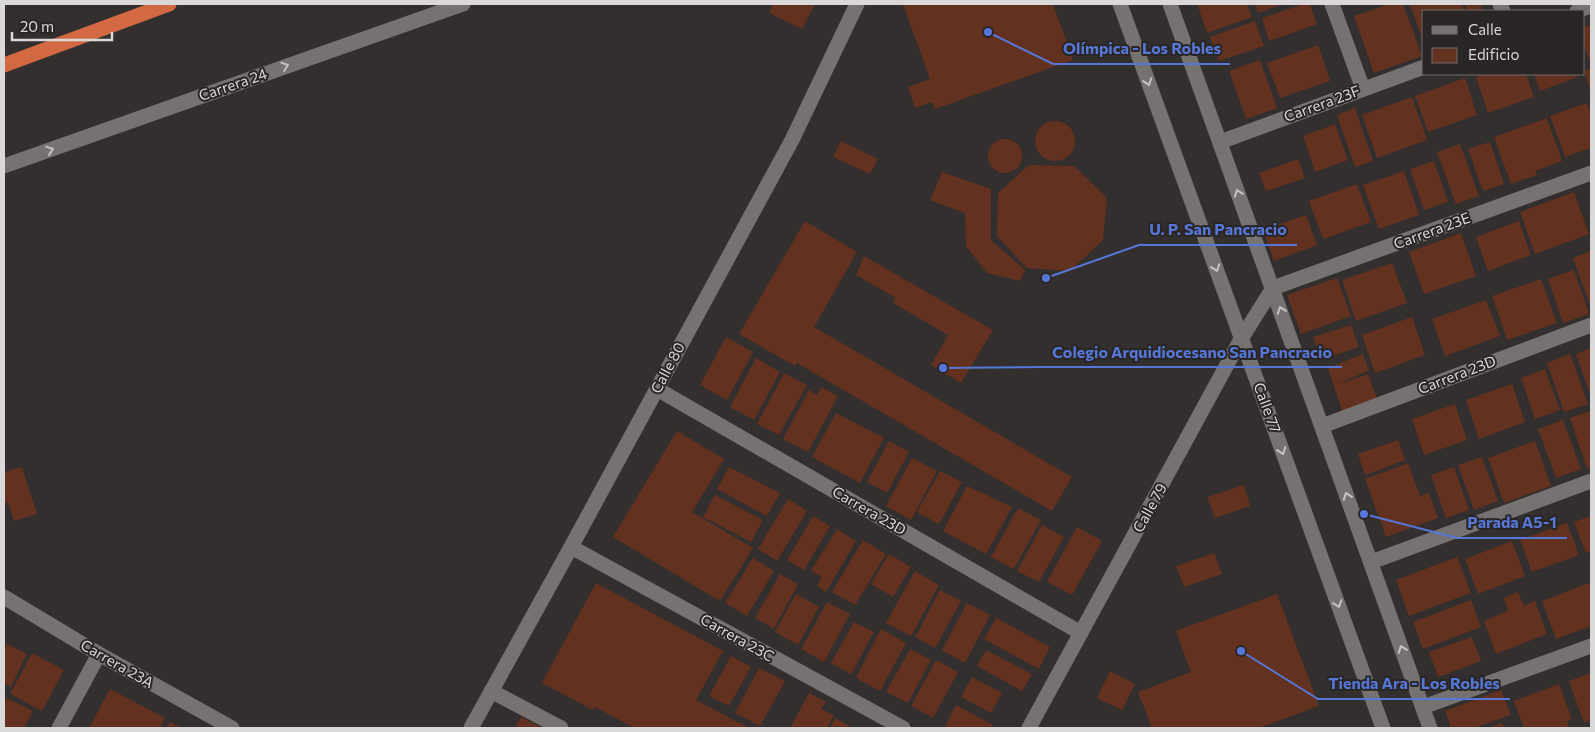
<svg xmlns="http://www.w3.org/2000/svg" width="1595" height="732" viewBox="0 0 1595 732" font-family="Commissioner,sans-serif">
  <rect width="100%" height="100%" fill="#332f2e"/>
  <path fill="#62311f" d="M773,4h42l-13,25 -33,-16z
    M903,4h150l20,56 -138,49 -3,-7 -17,6 -7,-21 22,-8z
    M1203,4h44l5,13 -45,16 -9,-27z
    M1255,4h28l-25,9z
    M1304,4h6l7,20 -48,17 -7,-23z
    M1390,4h13l19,52 -48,17 -20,-57z
    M1410,4h52l3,7h-41l-1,30z
    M1465,4h15l3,7h-15z
    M1255,21l9,25 -45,15 -9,-24z
    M1591,25v40l-7,-20v-18z
    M1318,45l12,36 -50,17 -13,-35z
    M1260,60l17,48 -31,11 -17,-48z
    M1591,68v24l-7,-21z
    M1484,74h42l8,23 -46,16 -12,-36z
    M1534,74h43l1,3 -38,14z
    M1465,78l12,37 -49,17 -13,-36z
    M1412,97l15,43 -50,18 -15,-43z
    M1587,103l4,12v33l-26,9 -15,-41z
    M1355,108l18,53 -18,6 -18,-52z
    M1547,118l15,43 -27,10 2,4 -26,9 -17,-47z
    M1035 141a20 20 0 1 1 40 0a20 20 0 1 1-40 0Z
    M1335,124l13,36 -33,12 -12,-36z
    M988 156a17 17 0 1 1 34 0a17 17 0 1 1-34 0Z
    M841,141l37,18 -8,15 -37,-17z
    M1490,142l14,42 -21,7 -15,-42z
    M1460,144l19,52 -23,8 -19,-52z
    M1298,159l7,19 -39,13 -7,-18z
    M1434,161l14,41 -24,8 -14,-41z
    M1029,165l45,1 33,32 -4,42 -33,31 -43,-3 -30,-32 1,-43z
    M1404,171l15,44 -40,14 -16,-44z
    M942,172l49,17v51l34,30 -5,11 -33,-8 -21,-27 -1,-33 -35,-13z
    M1357,184l14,38 -48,17 -14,-38z
    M1574,192l15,42 -54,20 -15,-42z
    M1306,215l11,30 -43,16 -11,-31z
    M805,221l52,31 -43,75 258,150 -20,34 -255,-148 6,-10 -8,13 -56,-32z
    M1519,221l12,34 -43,16 -12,-34z
    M1461,233l15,43 -52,18 -15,-42z
    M1591,251v57l-18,-50z
    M864,256l129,74 -32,53 -30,-18 17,-30 -55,-32 3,-5 -40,-23z
    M1392,263l15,40 -51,18 -14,-41z
    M1574,270l15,44 -26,9 -15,-44z
    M1337,278l14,38 -50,18 -14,-39z
    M1541,279l16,44 -50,17 -15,-44z
    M1486,300l14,36 -55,20 -13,-37z
    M1412,317l13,38 -50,18 -13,-38z
    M1351,325l8,22 -38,13 -8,-23z
    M726,337l27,15 -26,48 -27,-15z
    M1591,348v49l-15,-43z
    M1363,354l6,16 -32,15 31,-11 10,27 -35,12 -15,-45z
    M1570,354l18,50 -24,8 -17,-49z
    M756,358l24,14 -26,48 -24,-13z
    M1545,369l15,41 -25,9 -14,-41z
    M784,373l23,12 -28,50 -22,-11z
    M1512,384l13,38 -46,17 -13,-39z
    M821,387l17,9 -30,56 -25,-13 26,-49 8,5z
    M1455,404l12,36 -43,15 -12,-36z
    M1590,411l1,4v52l-4,2 -17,-51z
    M836,413l48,25 -24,45 -48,-26z
    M1563,420l18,49 -25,9 -18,-49z
    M677,431l47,28 -32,53 61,36 -33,53 -107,-64z
    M1398,440l7,20 -40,15 -7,-21z
    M889,441l20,11 -22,41 -20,-11z
    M1535,441l16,45 -47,17 -16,-45z
    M1482,457l16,44 -24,9 -16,-45z
    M912,458l25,13 -26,49 -25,-14z
    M1408,463l12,33 9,-3 9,25 -52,19 -21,-58z
    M22,467l15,47 -23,7 -6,-19 -4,2v-32z
    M729,467l51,26 -13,23 -50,-27z
    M1454,467l15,43 -23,8 -15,-43z
    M940,471l22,11 -23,42 -22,-12z
    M1244,485l6,21 -35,12 -8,-21z
    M967,486l45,21 -26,47 -43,-23z
    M715,495l48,25 -12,22 -48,-25z
    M788,499l19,12 -30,50 -19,-12z
    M1018,508l23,12 -27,49 -23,-12z
    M813,516l17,10 -26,44 -17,-10z
    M1591,516v35l-5,2 -12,-31z
    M1567,523l12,32 -47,17 -12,-32z
    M1042,525l22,12 -25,45 -22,-11z
    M1077,527l25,14 -30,54 -25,-13z
    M837,529l19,12 -30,51 -9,-6 5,-9 -11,-6z
    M863,540l23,14 -31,51 -23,-13z
    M1512,541l13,35 -47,18 -13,-35z
    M1214,553l8,21 -38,13 -8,-21z
    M889,554l22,13 -18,30 -22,-13z
    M1457,557l14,36 -62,23 -13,-36z
    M753,558l21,13 -27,45 -22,-13z
    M915,571l24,14 -28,51 -25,-13z
    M780,574l18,10 -24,45 -19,-11z
    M596,583l127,68 -27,49 53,28h-115l-39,-21 -2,3 -51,-27z
    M1589,583l2,6v37l-35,13 -14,-38z
    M940,590l21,11 -26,47 -20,-11z
    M1518,592l6,14 11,-5 12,33 -51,20 -12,-33 24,-10 -4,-13z
    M796,594l23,13 -21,38 -23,-13z
    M1277,594l42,112 -60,22h-107l-14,-36 53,-20 -15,-41z
    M1471,600l10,27 -58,22 -10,-27z
    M827,602l23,12 -26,48 -23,-13z
    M967,603l23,12 -25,48 -23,-13z
    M996,618l54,29 -11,22 -55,-30z
    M854,622l20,10 -23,42 -20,-11z
    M881,629l25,14 -26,48 -24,-13z
    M1472,637l9,24 -43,16 -9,-25z
    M7,644l20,10 -16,33 -7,-4v-34z
    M910,649l21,11 -23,43 -22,-11z
    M986,650l46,24 -10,17 -45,-25z
    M32,653l32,17 -22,41 -32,-17z
    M731,656l20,11 -22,39 -20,-10z
    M936,660l22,12 -25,46 -22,-12z
    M759,668l26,13 -25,45 -25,-13z
    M1110,671l25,13 -13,26 -25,-12z
    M1591,673v47l-7,3 -15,-42z
    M972,677l30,16 -11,20 -30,-16z
    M1559,684l13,35 -5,2 2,7h-45l-10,-27z
    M110,689l55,29 -5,10h-71z
    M1501,690l10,25 -37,13h-23l-6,-17z
    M809,693l17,9 -5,7 13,6 -7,13h-37z
    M7,698l26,13 -9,17h-20v-23z
    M956,705l37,20 -2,3h-42l-4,-2z
    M521,717l21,11h-27z
    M835,718l18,10h-23z
    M170,722l12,6h-16z
    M1502,723l2,5h-16z"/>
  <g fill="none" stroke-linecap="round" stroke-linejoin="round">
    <path stroke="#757271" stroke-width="15" d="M1332,4l31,85
      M1500,4l3,7
      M1577,11l14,-5
      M1220,142l204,-75
      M657,389l424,244
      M1322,426l269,-101
      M571,547l332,181
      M1371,562l220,-81
      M4,597l95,57 133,74
      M491,691l70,37
      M1423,707l168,-61
      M59,728l40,-74
      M471,728l100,-181 221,-407 65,-136
      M1029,728l212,-389 32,-51 318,-115"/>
    <path stroke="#757271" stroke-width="15" d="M1120,4l263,724
      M1170,4l260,724
      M4,166l459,-162"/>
    <path stroke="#d26942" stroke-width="15" d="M4,65l165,-61"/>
  </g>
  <defs><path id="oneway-chevron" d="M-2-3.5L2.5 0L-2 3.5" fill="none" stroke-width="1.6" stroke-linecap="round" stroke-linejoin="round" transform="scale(1.25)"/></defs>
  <g stroke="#c6c4c3">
    <use href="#oneway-chevron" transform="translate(285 66) rotate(-19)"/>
    <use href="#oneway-chevron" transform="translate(1148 82) rotate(70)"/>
    <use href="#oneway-chevron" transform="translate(50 150) rotate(-19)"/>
    <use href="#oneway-chevron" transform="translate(1238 193) rotate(-110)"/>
    <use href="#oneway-chevron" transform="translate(1216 268) rotate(70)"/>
    <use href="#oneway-chevron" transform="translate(1281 310) rotate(-110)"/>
    <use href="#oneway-chevron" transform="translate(1282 451) rotate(70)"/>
    <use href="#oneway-chevron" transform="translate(1347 496) rotate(-110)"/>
    <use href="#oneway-chevron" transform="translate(1338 604) rotate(70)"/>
    <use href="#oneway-chevron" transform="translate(1402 649) rotate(-110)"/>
  </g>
  <g text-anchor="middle" stroke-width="4" stroke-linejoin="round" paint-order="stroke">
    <g font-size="15" fill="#dad8d8" stroke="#292625">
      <text transform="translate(233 85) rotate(-19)" y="5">Carrera 24</text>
      <text transform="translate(1322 104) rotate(-20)" y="5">Carrera 23F</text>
      <text transform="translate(1432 231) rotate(-20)" y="5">Carrera 23E</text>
      <text transform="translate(668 368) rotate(-62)" y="5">Calle 80</text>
      <text transform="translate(1457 375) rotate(-21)" y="5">Carrera 23D</text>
      <text transform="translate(1267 408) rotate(70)" y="5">Calle 77</text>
      <text transform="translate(1150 508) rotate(-61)" y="5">Calle 79</text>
      <text transform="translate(869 511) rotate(30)" y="5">Carrera 23D</text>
      <text transform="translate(737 638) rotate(29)" y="5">Carrera 23C</text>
      <text transform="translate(117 664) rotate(30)" y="5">Carrera 23A</text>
    </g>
  </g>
  <path fill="none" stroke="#5677d8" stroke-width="2" d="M988 32L1053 64H1230M1046 278L1139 245H1297M943 368L1042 367H1342M1364 514L1457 538H1567M1241 651L1318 699H1510"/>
  <g fill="#5677d8" stroke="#292625" stroke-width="2">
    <circle cx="988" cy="32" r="5"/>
    <circle cx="1046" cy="278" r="5"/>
    <circle cx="943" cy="368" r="5"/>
    <circle cx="1364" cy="514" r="5"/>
    <circle cx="1241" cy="651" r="5"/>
  </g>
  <g font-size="16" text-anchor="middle" font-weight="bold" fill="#5677d8" stroke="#292625" stroke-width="4" stroke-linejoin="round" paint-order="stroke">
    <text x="1142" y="54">Olímpica - Los Robles</text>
    <text x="1218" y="235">U. P. San Pancracio</text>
    <text x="1192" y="358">Colegio Arquidiocesano San Pancracio</text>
    <text x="1512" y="528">Parada A5-1</text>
    <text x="1414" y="689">Tienda Ara - Los Robles</text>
  </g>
  <rect width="1595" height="732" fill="none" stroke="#dad8d8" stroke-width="10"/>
  <rect x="1422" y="10" width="162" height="65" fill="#292625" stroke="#706d6d"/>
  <rect x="1432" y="26" width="25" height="8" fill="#757271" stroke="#706d6d"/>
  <text x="1468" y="35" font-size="15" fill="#dad8d8">Calle</text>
  <rect x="1432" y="48" width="25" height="15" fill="#62311f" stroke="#706d6d"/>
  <text x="1468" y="60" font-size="15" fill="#dad8d8">Edificio</text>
  <path d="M12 32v8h100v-8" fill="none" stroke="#dad8d8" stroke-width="2.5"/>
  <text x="20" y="32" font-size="15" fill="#dad8d8" stroke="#292625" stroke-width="4" paint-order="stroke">20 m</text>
</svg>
